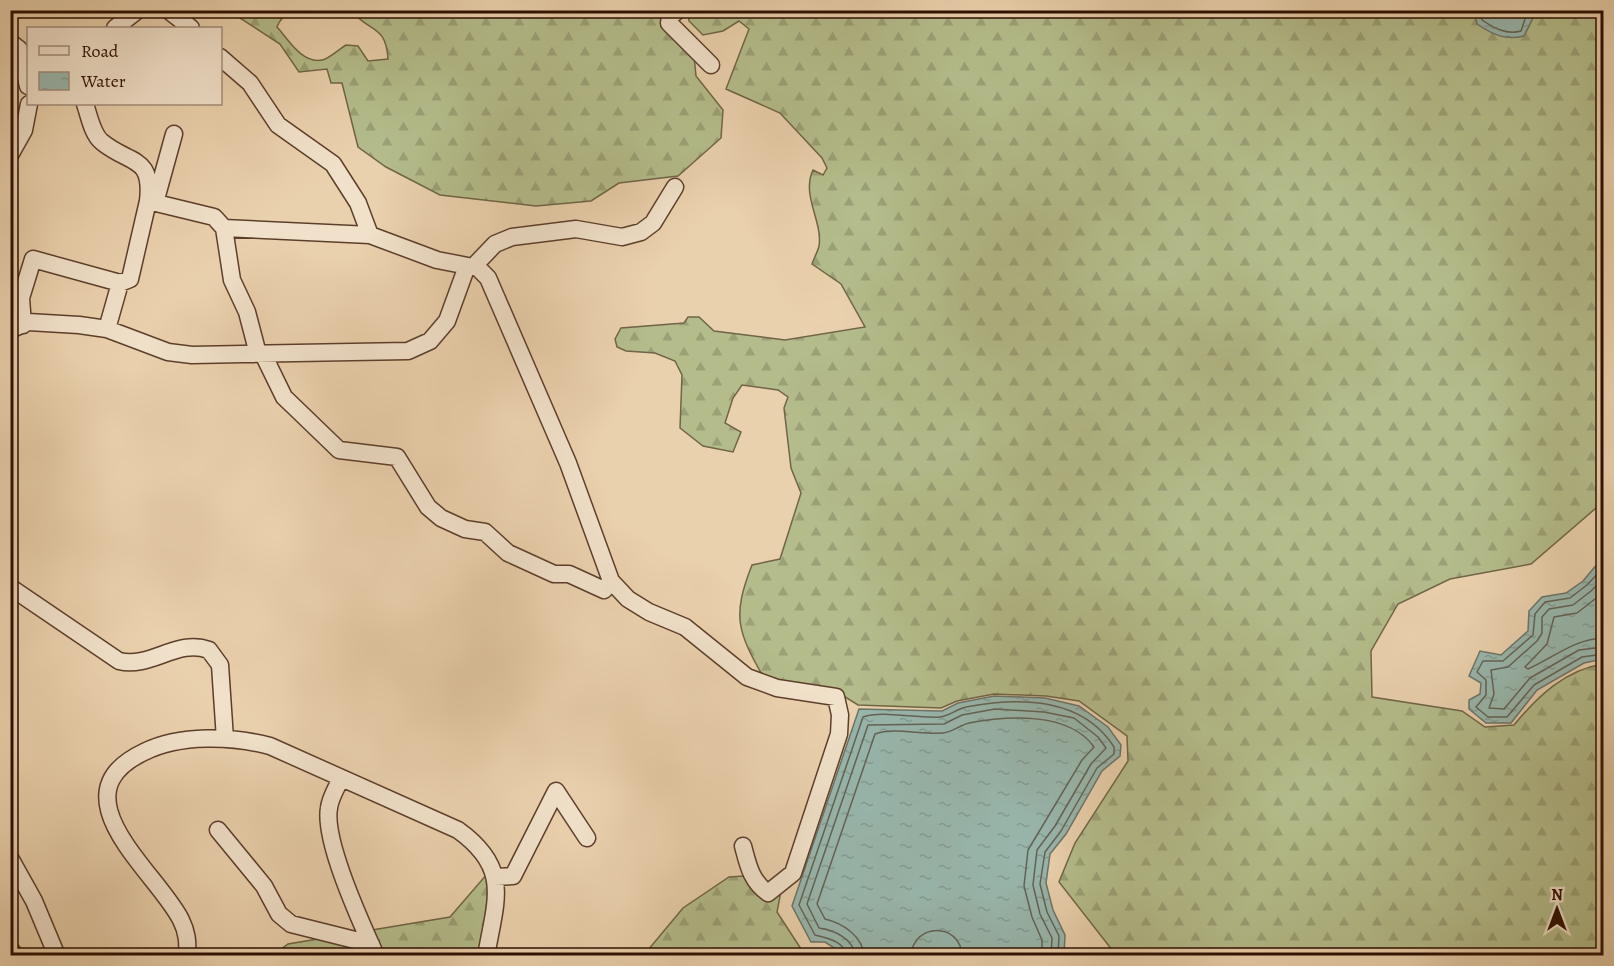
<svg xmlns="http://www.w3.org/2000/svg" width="1614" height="966" viewBox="0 0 1614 966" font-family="Alegreya,serif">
  <defs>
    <pattern id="forest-firs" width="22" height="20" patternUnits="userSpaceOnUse" patternTransform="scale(1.5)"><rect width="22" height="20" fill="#b4bc8b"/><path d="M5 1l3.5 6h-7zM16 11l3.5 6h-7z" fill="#9ba076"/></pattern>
    <pattern id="water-ripples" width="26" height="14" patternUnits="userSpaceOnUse" patternTransform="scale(1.5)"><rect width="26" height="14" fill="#98b7ad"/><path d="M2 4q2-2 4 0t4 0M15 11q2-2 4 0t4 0" fill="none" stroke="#839c93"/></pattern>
  </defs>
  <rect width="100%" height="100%" fill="#ead1ad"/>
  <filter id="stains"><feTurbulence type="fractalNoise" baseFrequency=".00333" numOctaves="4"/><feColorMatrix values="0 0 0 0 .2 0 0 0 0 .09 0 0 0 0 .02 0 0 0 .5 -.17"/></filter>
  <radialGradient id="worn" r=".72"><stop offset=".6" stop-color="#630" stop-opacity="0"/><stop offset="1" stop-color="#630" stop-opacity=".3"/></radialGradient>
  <path fill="url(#forest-firs)" stroke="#706546" stroke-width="1.5" d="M229,11h77l1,2c-14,-1 -25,0 -30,14 11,12 25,37 45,33 7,-1 17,-11 24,-15l12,1 10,15 20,-2c-2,-35 -19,-26 -36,-48h318l24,45 2,20 27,34 -2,28 -43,38 -59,7 -28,18 -55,5 -96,-11 -54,-28 -28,-20 -16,-64h-11l-4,-14 -28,3 -19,-28z
    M688,11h915v491l-72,62 -81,15 -52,25 -27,47 1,46 90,14 23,16 29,-2c24,-29 51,-55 89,-61v291h-487l-57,-73 16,-39 53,-82 -1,-25 -48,-35 -33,-5 -52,-2 -37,7 -16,7 -83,-3 -24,-15 -70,-12c-27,-47 -32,-62 -12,-113l28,-6 21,-66 -10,-25 -7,-60 4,-11 -10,-7 -36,-5 -9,13 -8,25 16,9 -8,20 -30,-6 -23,-18 2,-53 -7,-14 -20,-8 -29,-2 -9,-4 -2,-8 6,-11 63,-5 4,-6h11l15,14 71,9 80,-13 -24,-43 -29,-20c2,-6 6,-13 7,-18 4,-24 -18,-51 -6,-76l10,5 4,-7 -5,-10 -42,-45 -54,-24 23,-60 -10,-8 -16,10 -20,4 -14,-14z
    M487,874l2,28 -10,53 -207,1 16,-12 162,-27z
    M744,876l23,25 14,-10 -4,21 28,43 -162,1 40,-48 46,-31z"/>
  <path fill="url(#water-ripples)" stroke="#6d7368" stroke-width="1.5" d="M1474,11h60l1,3 -11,22c-19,5 -32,-2 -47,-12z
    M1603,557v102l-19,4 -47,27 -26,33h-25l-17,-14v-9l11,-6 1,-11 -12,-7 11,-25 21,4 27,-24 1,-20 13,-14 24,-4 17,-12z
    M994,696l51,2 34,8 29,21 13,18 -1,11 -18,15 -36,63 -16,20 -4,29 7,27 12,25 -1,20 -111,1 -15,-4 -93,3 -20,-13h-14l-19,-36 67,-197 83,2 16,-8z"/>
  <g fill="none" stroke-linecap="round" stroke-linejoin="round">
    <path stroke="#626256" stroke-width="1.5" d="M1480,10l2,10c12,8 24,15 39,11l7,-21
      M1604,567l-17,18 -17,13 -25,4 -10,12 -2,21 -30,26h-20l-6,11 9,8v15l-10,12 12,10h19l27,-32 48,-28 22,-3
      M1604,578l-13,13 -18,14 -24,4 -7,8v16l-5,8 -29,26 -17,3 3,24 -5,14 15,1 26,-31 49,-28 25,-3
      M1604,592l-27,21 -23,4 -7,27 -22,23 3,2c27,-12 46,-30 76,-31
      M847,956c-2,-15 -21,-18 -32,-21l-16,-30 64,-188c19,-7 55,2 77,0 9,-1 17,-8 26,-10 53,-10 116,-10 148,40v7l-17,14 -36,63 -16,21 -5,32 7,28 12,24 -1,20
      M855,956c-1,-17 -21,-26 -36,-28l-12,-24 61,-179 76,-1 18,-9 33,-6 49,3 30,6 24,19 8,11 -15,16 -36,62 -18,24 -4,35 7,29 12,24 -1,18
      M864,956c-1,-20 -22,-33 -39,-37l-8,-15 58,-170c19,-7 47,1 68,-1 10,-1 17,-8 26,-10 36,-7 100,-12 125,24l-12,13 -54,90 -4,36 8,31 10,23v16
      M911,956c2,-34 50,-34 51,0"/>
    <g stroke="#5c3f2b" stroke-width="19">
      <path id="minor" d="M168,10l23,18
        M678,10l-8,7 -1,6 42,42
        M115,28l23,-18
        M10,42l9,7 9,37
        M220,57l30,26 28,42 55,39 25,39 12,32
        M85,104c4,11 7,30 17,38 28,23 51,13 46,59
        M10,155l14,-25 5,-26
        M155,203l19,-69
        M224,228l146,7 67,25 41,8 10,10 80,185 43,118 17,18 21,13 36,15 62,50 30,11 59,9 4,18 -1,19 -46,139 -25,20c-17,-12 -20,-28 -25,-47
        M473,267l22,-23 17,-7 64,-8 46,8 19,-5 12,-9 22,-36
        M120,283l10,-4 18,-78 66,16 10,11 8,52 15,32 11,42
        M23,325l-2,-27 12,-39 87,24 -13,46
        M10,330l18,-8 51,3 28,4 61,23 24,3 216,-4 22,-10 17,-20 20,-55
        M263,354l21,43 55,53 58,7 31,50 13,11 24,11 20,3 23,21 46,21h15l35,16 7,-9
        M10,587l109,74c32,8 58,-23 90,-11l11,15 5,74
        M341,778c-4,9 -11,20 -12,30 -6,33 33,116 47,148
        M218,830l46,56 15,28 12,10 80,20
        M10,858l24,43 23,55
        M495,877l18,-1 43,-85 31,47
        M10,949l6,7
        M187,956c1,-14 0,-24 -6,-36 -24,-48 -128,-125 -37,-168 36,-18 88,-16 126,-6l188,84c53,38 38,69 28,126"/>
    </g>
    <use href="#minor" stroke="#f1e1ca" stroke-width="16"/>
  </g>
  <rect width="1614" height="966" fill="none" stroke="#ead1ad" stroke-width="36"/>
  <rect x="12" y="12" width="1590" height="942" fill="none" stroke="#2d0e00" stroke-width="3"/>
  <rect x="18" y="18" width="1578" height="930" fill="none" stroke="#2d0e00" stroke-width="1.5"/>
  <rect x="27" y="27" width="195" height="78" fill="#f1e1ca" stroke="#a38d79" stroke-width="1.5"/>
  <rect x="39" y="46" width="30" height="9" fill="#f1e1ca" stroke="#a38d79" stroke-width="1.5"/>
  <text x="81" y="57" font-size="18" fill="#2d0e00">Road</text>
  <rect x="39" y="72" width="30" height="18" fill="url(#water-ripples)" stroke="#a38d79" stroke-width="1.5"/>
  <text x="81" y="87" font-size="18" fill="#2d0e00">Water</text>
  <g transform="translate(1557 909)" stroke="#f1e1ca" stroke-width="4.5" paint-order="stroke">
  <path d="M0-4.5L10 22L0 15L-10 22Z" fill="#2d0e00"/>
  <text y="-9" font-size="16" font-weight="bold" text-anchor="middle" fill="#2d0e00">N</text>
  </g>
  <rect width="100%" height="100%" filter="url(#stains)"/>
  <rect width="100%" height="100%" fill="url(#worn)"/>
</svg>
